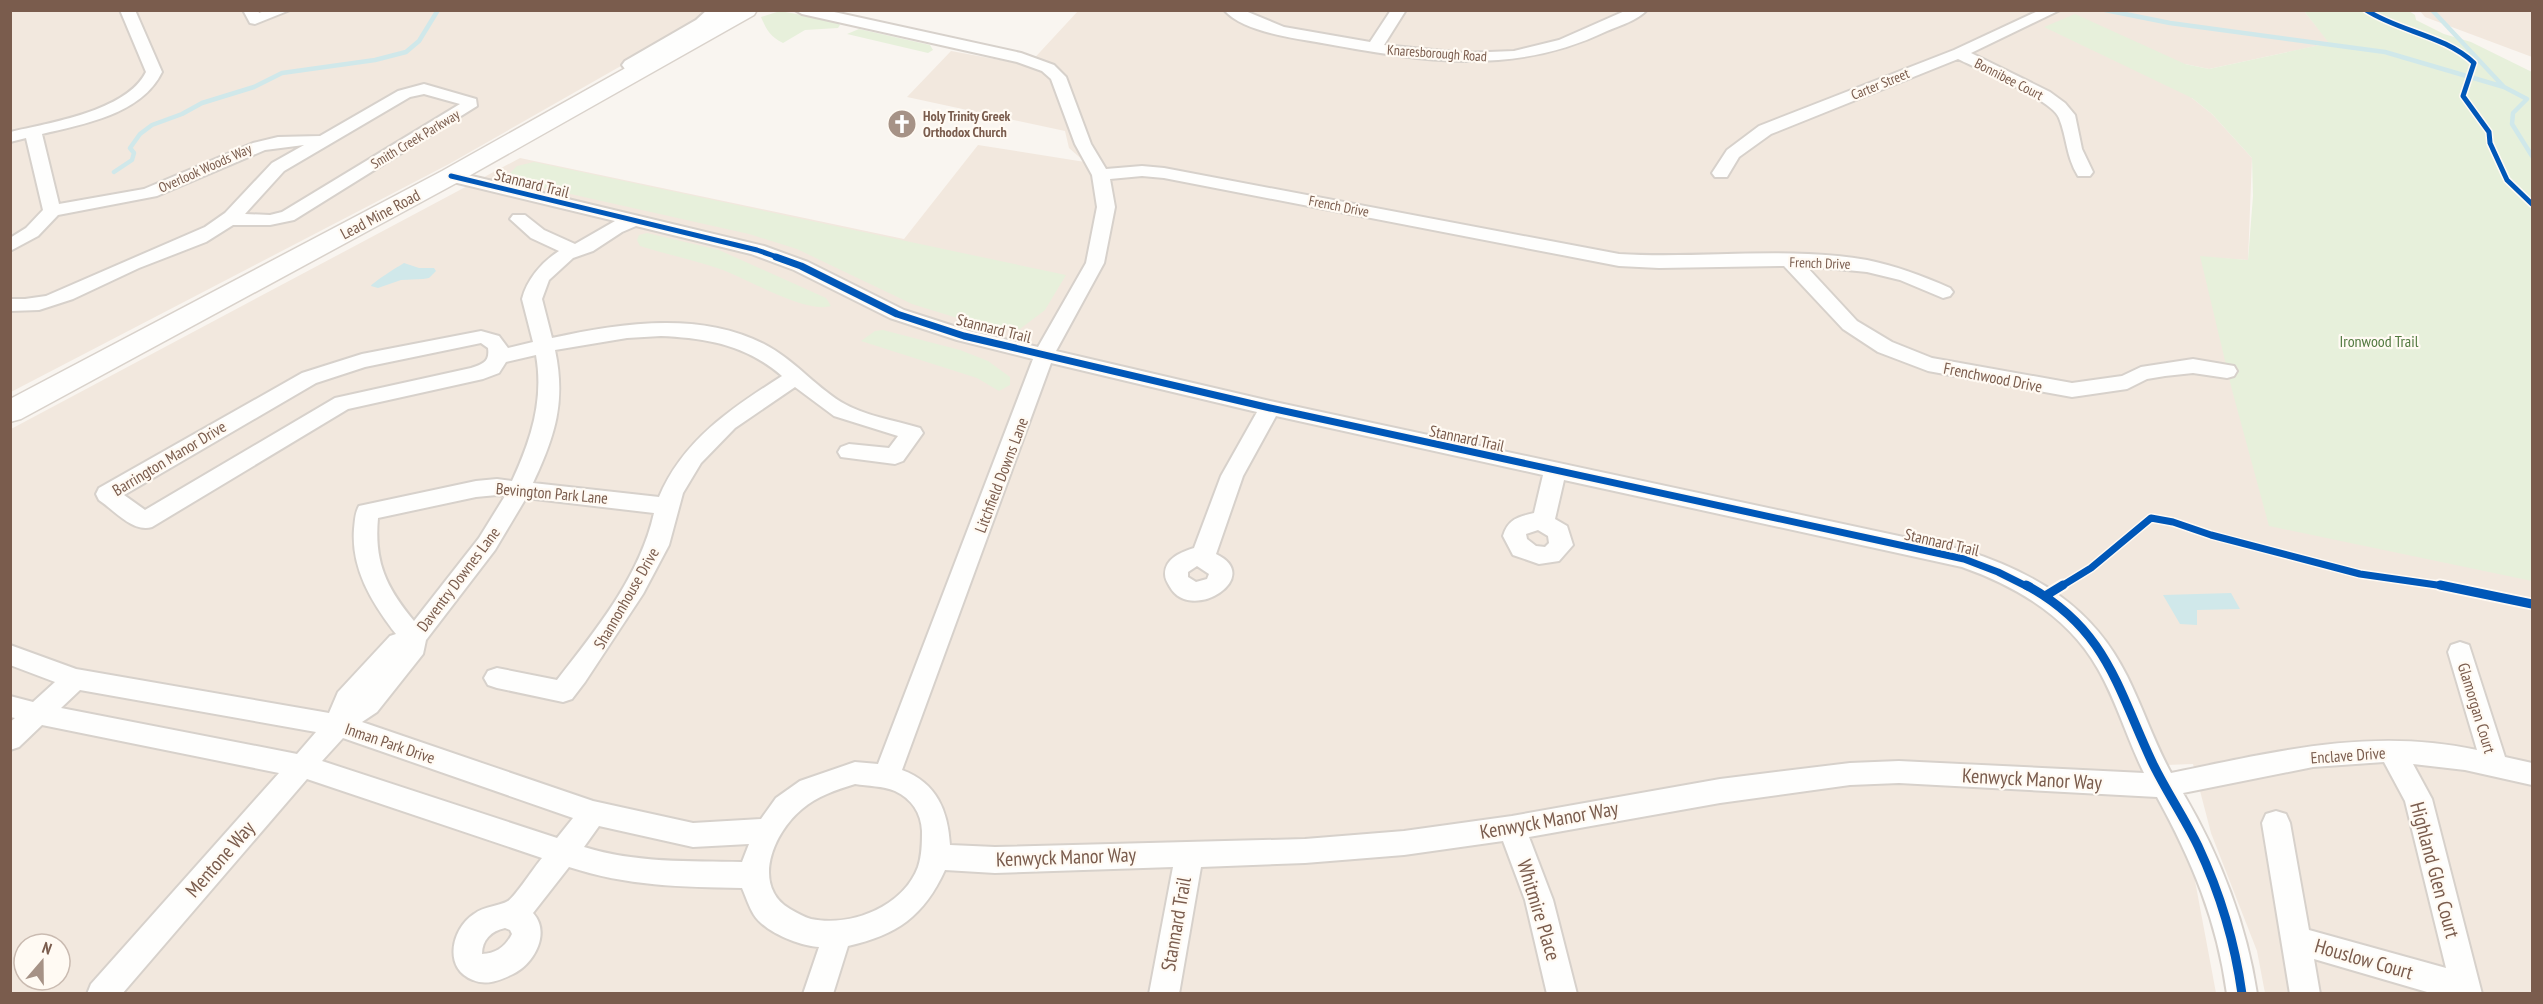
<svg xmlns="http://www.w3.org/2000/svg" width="2543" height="1004" viewBox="0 0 2543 1004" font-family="'PT Sans Narrow',sans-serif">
  <rect width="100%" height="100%" fill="#f9f5f0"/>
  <path fill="#f2e8de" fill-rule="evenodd" d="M11,11h701l-63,39 -200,114 -438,228z
    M1078,11h1226l26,32 -121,26 -24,-5 7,34 20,16 40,44 -4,102 -47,-3 331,323v413h-267l-8,-42 -46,-118 -18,-69 -54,2 54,104 23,123 -2205,1v-565l509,-271 384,81 74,-94 107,17 -16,-14 -4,-17 -158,-34 44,-46 77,14zM24,944h36v36h-36z
    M2420,11h112v46l-107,-40z"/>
  <path fill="#e7f0db" d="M780,11l55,10 5,4 -2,3 -33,2 -22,13c-13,-6 -17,-14 -22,-26z
    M2304,11h105l6,4 1,5 28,14 27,8 61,30v509l-263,-55 -37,-136 -32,-134 48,4 5,-64 -1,-38 -40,-44 -20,-16 -148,-71 31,-13 110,50 24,5 120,-26z
    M859,29l71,16 3,5 -5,3 -81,-19z
    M534,162l532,113 -21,35 -25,19 -40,-4 -68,-21 -115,-55 -48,-15 -245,-55 13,-13z
    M647,233l72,17 107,48 5,8c-25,8 -85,-28 -111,-37 -27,-9 -54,-15 -80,-23l-3,-6 2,-5z
    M883,330l77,20 28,11 22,16v8l-11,6 -22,-13 -116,-37 14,-10z"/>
  <path fill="#d0e8ea" d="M404,263l15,5h15l2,3 -7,7 -6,1 -22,1 -23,8 -7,-2c2,-4 28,-20 33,-23z
    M2231,593l9,16 -43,1v15l-17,-1 -17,-29z"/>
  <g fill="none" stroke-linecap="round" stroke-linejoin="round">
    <path stroke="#d0e8ea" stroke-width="4.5" d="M2105,10l65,13 215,29 119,35
      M2432,10l72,77 23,12 -14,14 -1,11 20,32
      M114,172l18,-12 2,-7 -4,-5 10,-14 12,-9 30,-11 20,-11 52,-16 28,-14 93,-13 31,-8 13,-11 19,-31"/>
    <g stroke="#d7d1cb" stroke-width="4">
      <path id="minor" d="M120,10h15l27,62c-20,42 -78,52 -120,62l17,70 85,-15 109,-46 25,-6 42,-1 78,-45 26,-7 52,15 1,7 -183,114 -24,5h-37l-27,17 -67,26 -66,31 -34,11 -29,1v-12h15l21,-3 159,-69 20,-14 47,-50 32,-18 -39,5 -108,46 -99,19 -20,21 -28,15v-13l16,-10 17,-18 -17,-72 -16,4v-10c39,-9 117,-21 136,-60zM424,94l36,10 -178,108 -12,3 -25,-1 39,-43 126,-74z
        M243,10h15l1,3 8,-3h23l-35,14 -5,-1z
        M795,10h30l196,43 33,12 12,12 25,67 15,25 36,-3 22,2 455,86c82,5 167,-8 248,6 29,6 56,16 83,28l3,4 -3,4 -7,2 -43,-18 -33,-8 -61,-6 51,55 35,21 40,16 140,25 50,-7 19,-9 52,-8 41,7 3,5 -3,5 -7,2 -34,-5 -28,3 -18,3 -20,10 -55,8 -144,-26 -50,-19 -35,-23 -59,-63 -125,2 -40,-2 -455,-88 -22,-2 -32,3 5,28 -11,56 -48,88 214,50 694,149c72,23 129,57 163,126 16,32 27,66 44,97 103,-21 200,-46 306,-23l-29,-98 3,-7 9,-3 9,3 36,112 27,6v22l-67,-15 -52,-6 19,35 50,195h-48l-120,-35 6,35h-30l-28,-171 4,-9 10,-3 10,3 4,9 19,107 137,38 -41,-167 -21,-39 -71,5 -130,26c37,63 63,129 74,201h-30c-10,-74 -35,-133 -70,-197l-258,-14 -49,2 -130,18 -191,34 24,63 24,94h-30l-22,-94 -22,-59 -99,14 -99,8 -104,4 -22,127h-30l24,-127 -178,6 -50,-3c-21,46 -48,65 -97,76l-15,48h-30l16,-47c-20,-1 -54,-15 -65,-32 -5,-8 -8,-18 -12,-27 -61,-1 -115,-2 -173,-21l-36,46c18,20 1,51 -20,61 -13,6 -26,12 -40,6 -30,-11 -22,-51 1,-66 10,-8 26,-8 34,-13 7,-4 27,-35 34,-43l-235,-79 -185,215h-35l4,-10 188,-211 -237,-48 -23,22 -9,3v-28l5,-4 -5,-1v-21l23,6 22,-20 -45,-17v-20l66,24 253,44 9,-21 52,-56 6,-2c-24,-31 -45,-65 -42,-105 1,-9 1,-16 5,-23l117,-25 21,-2 15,2c19,-41 32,-81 24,-126l-30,7 -7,11 -16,6 -135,30 -196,118c-19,6 -38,-17 -53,-27l-3,-6 3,-6 203,-115 60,-19 119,-23 18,5 9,12 25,-6 -11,-43c5,-20 20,-37 37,-48l-28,-13 -21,-19 3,-4h12l19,15 31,14 40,-23 -170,-41 -3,-4 3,-4 6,-1 313,75 44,16 96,48 65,21 69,16 48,-84 11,-56 -5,-32 -17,-31 -24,-65 -9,-8 -25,-9 -215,-48zM636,226l115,28 43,16 96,48 67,22 76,19 -155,405 -23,-2 -55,19 -24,17 -15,21 -68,4 -100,-22 -231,-79 15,-10 46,-58 3,-14 69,-90 31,-52 128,15c-14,63 -58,117 -97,167l-60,-12 -9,3 -4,7 4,7 9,3 66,14 9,-3 13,-17 58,-88 26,-49 14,-52 18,-30 34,-35 60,-41 39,29 64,20 -9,12 -40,-4 -8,3 -3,5 3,5 54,7 8,-3 20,-28 -3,-5c-26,-8 -56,-12 -79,-26 -27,-17 -48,-43 -77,-58 -64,-33 -144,-21 -212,-6l-10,-39 7,-19 24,-22 20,-7 29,-19zM661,336c46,2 85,9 121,40 -50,32 -99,64 -123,121l-126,-14c22,-47 33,-81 22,-133l72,-12zM481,343l7,5c2,14 -5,16 -17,20l-136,30 -190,112 -21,-15 192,-112 49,-16zM1051,363l206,49 -36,64 -27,72c-12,4 -29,10 -29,26 0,5 2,8 5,13 21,37 95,-10 46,-33l27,-78 33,-60 267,59 -9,38c-16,4 -26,6 -31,23l10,19 26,9 20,-3 14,-16 -6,-19 -12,-7 9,-39 398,87c54,19 107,50 136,102 19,33 29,70 46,104l-245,-12 -49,2 -130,16 -208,37 -108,15 -99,8 -310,8 -45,-2c-2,-34 -13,-62 -48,-75zM497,495l8,1 -26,42 -65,83c-28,-34 -40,-59 -36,-103l98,-21zM1538,530l10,6 1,7 -4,4 -9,-1 -9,-7 -1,-5zM1197,566l12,8 -2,5 -11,3 -8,-5v-5zM80,690l236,42 -19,22 -236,-46zM343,738l230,80 -16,20 -235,-77zM855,784c13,2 28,2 40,7 17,8 26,22 27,40 0,12 0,24 -4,36 -15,40 -67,60 -107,52 -7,-2 -14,-6 -21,-10 -39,-23 -17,-76 12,-100 15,-13 34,-19 53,-25zM599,826l94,21 56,-3 -7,18c-53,-1 -107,1 -158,-15zM505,928l5,2 2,4c-6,12 -16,20 -30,20 0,-14 9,-23 23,-26z
        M1224,10h19l41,17 86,15 21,-32h15l-22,35 79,8 51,-2 45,-11 68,-30h20c-9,10 -28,16 -40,21 -96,46 -185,30 -285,12 -28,-5 -79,-11 -98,-33z
        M2040,10h20l-89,43 79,39 15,11 10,12 7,34 11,23 -3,4h-12c-12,-19 -11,-39 -19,-58 -6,-18 -81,-49 -101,-59l-187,75 -32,23 -12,20h-12l-3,-4 15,-23 32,-24 195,-76z"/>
    </g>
    <g stroke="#d7d1cb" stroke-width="4">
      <path id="tertiary" d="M707,10h21l-18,18 -71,41h-14l-3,-4 3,-4 71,-41z"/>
    </g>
    <g stroke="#d9d2cb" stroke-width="3">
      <path id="secondary" d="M729,10h28l-3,5 -294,166 -439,238 -11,3v-23l432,-228z"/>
    </g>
    <use href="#minor" fill="#fefefd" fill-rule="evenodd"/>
    <use href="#tertiary" fill="#fefefd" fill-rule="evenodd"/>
    <use href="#secondary" fill="#fefefd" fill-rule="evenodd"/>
    <g stroke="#fffaf3" stroke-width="8">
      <path id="cycleway-far2" d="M2366,10c34,22 78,25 108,53l-11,33 26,36 1,11 17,37 25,24
        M451,176l306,74 23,8"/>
    </g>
    <g stroke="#fffaf3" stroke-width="10">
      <path id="cycleway-far1" d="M776,257l25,9 96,48 67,22 306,72 694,151 34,13 30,15
        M2060,587l31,-19 60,-50 22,4 38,13 149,39 91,13"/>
    </g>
    <g stroke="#fffaf3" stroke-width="13">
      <path id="cycleway" d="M2026,585c80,43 91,102 126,177 14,29 32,55 46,84 22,47 37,97 44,148
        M2440,585l92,19
        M2045,596l18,-11"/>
    </g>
    <use href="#cycleway-far2" stroke="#0057b8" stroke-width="5"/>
    <use href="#cycleway-far1" stroke="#0057b8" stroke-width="7"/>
    <use href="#cycleway" stroke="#0057b8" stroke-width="9"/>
  </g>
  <defs>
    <g id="church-disc" transform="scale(1.5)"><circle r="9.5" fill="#a69286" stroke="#fffaf3"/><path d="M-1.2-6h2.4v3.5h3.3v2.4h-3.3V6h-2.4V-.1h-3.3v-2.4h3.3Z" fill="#fff"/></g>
  </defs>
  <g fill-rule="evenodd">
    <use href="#church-disc" x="902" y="124"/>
  </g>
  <g text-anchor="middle" stroke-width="4.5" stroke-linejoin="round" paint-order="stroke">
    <g font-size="14" fill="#7a5c4d" stroke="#fffaf3">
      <text transform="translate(1437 53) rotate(4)" y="5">Knaresborough Road</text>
      <text transform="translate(2009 79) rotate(27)" y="5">Bonnibee Court</text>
      <text transform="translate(1880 84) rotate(-22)" y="5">Carter Street</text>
      <text transform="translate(415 139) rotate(-31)" y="5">Smith Creek Parkway</text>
      <text transform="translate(205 168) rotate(-24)" y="5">Overlook Woods Way</text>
      <text transform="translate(1339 206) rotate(11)" y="5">French Drive</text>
      <text transform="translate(1820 263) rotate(2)" y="5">French Drive</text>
    </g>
    <g font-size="14" font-weight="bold" fill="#7a5c4d" stroke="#fffaf3" text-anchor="start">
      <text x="923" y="121">Holy Trinity Greek<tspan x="923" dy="16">Orthodox Church</tspan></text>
    </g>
    <g font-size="16" fill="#7a5c4d" stroke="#fffaf3">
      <text transform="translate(532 183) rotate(14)" y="6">Stannard Trail</text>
      <text transform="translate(380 214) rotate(-28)" y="6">Lead Mine Road</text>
      <text transform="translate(994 328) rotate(14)" y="6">Stannard Trail</text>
      <text transform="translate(1993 377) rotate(11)" y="6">Frenchwood Drive</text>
      <text transform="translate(1467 438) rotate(12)" y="6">Stannard Trail</text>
      <text transform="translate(169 458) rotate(-31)" y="6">Barrington Manor Drive</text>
      <text transform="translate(1001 475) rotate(-69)" y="6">Litchfield Downs Lane</text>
      <text transform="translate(552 493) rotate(5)" y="6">Bevington Park Lane</text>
      <text transform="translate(1942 542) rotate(13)" y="6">Stannard Trail</text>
      <text transform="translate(458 579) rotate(-53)" y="6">Daventry Downes Lane</text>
      <text transform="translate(626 598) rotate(-60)" y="6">Shannonhouse Drive</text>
      <text transform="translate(2477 708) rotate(73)" y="6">Glamorgan Court</text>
      <text transform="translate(390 743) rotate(19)" y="6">Inman Park Drive</text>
      <text transform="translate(2348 755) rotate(-4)" y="6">Enclave Drive</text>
    </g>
    <g font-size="16" fill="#537a41" stroke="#fffaf3">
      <text x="2379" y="347">Ironwood Trail</text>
    </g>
    <g font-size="20" fill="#7a5c4d" stroke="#fffaf3">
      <text transform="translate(2032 779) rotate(3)" y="7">Kenwyck Manor Way</text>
      <text transform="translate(1549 820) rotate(-10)" y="7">Kenwyck Manor Way</text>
      <text transform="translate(1066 857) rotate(-2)" y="7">Kenwyck Manor Way</text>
      <text transform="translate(220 859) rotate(-49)" y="7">Mentone Way</text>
      <text transform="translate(2435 870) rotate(75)" y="7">Highland Glen Court</text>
      <text transform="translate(1539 910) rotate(73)" y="7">Whitmire Place</text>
      <text transform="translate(1176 924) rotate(-80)" y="7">Stannard Trail</text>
      <text transform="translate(2364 959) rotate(16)" y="7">Houslow Court</text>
    </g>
  </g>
  <rect width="2543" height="1004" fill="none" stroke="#7a5c4d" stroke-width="24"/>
  <g transform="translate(42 962) rotate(20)"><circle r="28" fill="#fffaf3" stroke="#cabbb1" stroke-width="1.5"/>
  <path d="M0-4.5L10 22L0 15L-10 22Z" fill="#a69286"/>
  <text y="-9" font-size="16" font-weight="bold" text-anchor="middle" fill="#7a5c4d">N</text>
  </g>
</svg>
